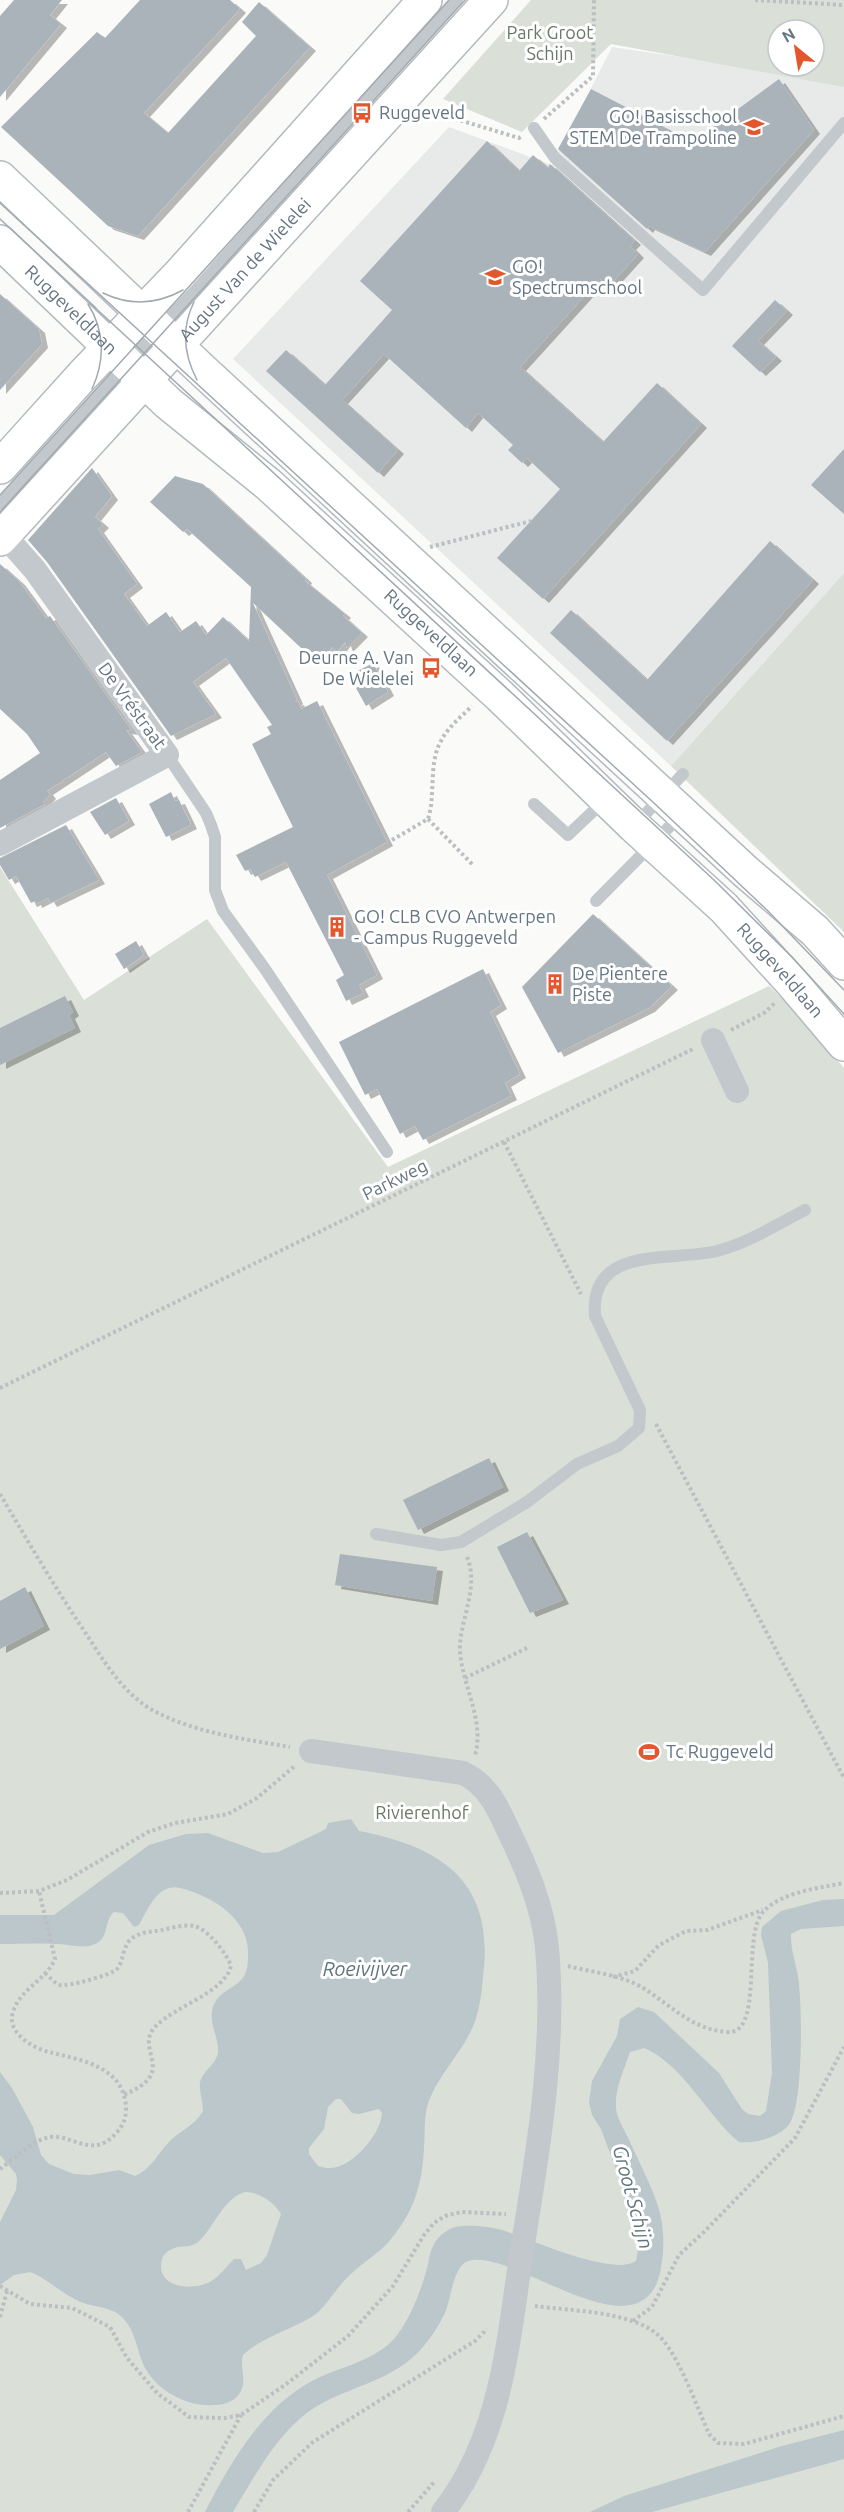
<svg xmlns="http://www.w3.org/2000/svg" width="844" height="2512" viewBox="0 0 844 2512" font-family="Ubuntu,sans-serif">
  <defs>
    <filter id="shadow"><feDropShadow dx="6" dy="4" stdDeviation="0" flood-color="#0004"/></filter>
  </defs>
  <rect width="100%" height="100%" fill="#fafaf8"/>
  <path fill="#e8e9e9" d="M612,47l232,34v492l-173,193 -438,-407 216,-232 103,38z"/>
  <path fill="#dadfd7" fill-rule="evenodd" d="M531,0h313v87l-233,-43 -89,88 -79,-33zM778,30h36v36h-36z
    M844,573v359l-173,-166z
    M0,867l84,133 123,-81 181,248 381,-181 30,29 45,53v1444h-844z"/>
  <path fill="#bbc7cb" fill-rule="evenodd" d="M351,1819l8,12c78,15 133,47 125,136 -2,19 -3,39 -10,57 -12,30 -38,52 -47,83 -3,13 -2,28 -3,41 -2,36 -9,62 -33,91 -12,15 -28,23 -41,36 -15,13 -23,33 -40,43 -21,12 -49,20 -67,37 -4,12 4,24 -2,36 -5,10 -16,14 -27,14 -28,2 -59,-15 -71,-41 -6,-15 -8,-33 -20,-46 -12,-12 -27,-10 -42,-16 -18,-7 -36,-25 -51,-30l-16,3 -14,10v-63l16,-32 1,-10 -1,-6 -16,-19v-83l12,16 21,39 8,28 8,9 25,10 16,1 29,-5 16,6c18,-8 23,-24 37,-37 11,-10 23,-14 31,-28 0,-9 -4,-19 -3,-28 2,-12 17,-19 18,-31 1,-16 -10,-28 -5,-45 5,-15 20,-18 29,-28 5,-6 6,-15 6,-22 3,-38 -36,-61 -68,-69 -22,-5 -32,21 -41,37l-5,2 -11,-14 -9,-1c-10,8 -5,25 -17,31 -12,7 -28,1 -41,1 -19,-1 -37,0 -56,0v-29h54l95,-70 37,-11 22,-1 55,20 15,-1 42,-20 6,-3 2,-6zM336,2099h5l11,14 7,1 20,-5 3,4c-1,20 -26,49 -45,54 -6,2 -13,1 -19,-1l-9,-12v-6l15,-19 4,-22zM245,2192c14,0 29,10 36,22l-14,41 -6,8 -15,7 -5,-11h-7c-7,7 -15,18 -24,23 -20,10 -58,5 -47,-26 14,-15 22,-5 35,-14 16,-14 25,-44 47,-50z
    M844,1899v27l-43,3 -10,5c-1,17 7,34 8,51 3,27 4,117 -9,138 -9,14 -35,21 -51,19 -31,-25 -56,-78 -95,-94l-14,4c-6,19 -18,42 -13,62 3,9 9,19 13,28 9,20 28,56 31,76 4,19 3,49 -5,67 -31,63 -146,-38 -188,-24 -15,5 -17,39 -23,52 -6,12 -14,25 -23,35 -27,32 -71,38 -105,58 -38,23 -62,70 -84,106h-28c24,-47 53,-98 100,-127 27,-17 65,-21 88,-45 15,-16 27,-47 33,-68 3,-9 3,-18 7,-26 5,-11 18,-20 29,-20 12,-1 29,1 40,4 28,9 110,47 134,31l2,-11 -22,-81 -15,-40 -9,-14 -3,-13 3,-21 25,-45 3,-17 18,-12 16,5 65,61 23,36 6,5 12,2 6,-5 6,-38 -4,-110 -7,-28 1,-8 19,-16 42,-11z
    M844,2430v29l-192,53h-62l34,-16 158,-50z"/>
  <path fill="#aab3b9" filter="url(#shadow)" d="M14,0h48l-12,15 11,9 -61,73v-81z
    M140,0h90l10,9 -96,104 24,20 88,-97 -14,-14 17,-20 51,45 -172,189 -30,-10 -107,-99 96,-95 8,6z
    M779,79l35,51 -109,122 -56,-26 -2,3 -89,-80 33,-60 102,53z
    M487,141l32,30 14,-16 15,13 2,-4 85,77 -5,5 8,8 -29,32 -9,-7 -80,88 83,75 54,-59 44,41 -158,175 -46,-41 63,-69 -33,-31 -5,5 -14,-13 5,-5 -35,-32 -12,15 -82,-74 -42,46 56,50 -20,23 -112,-102 20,-21 39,35 67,-75 -32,-29z
    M0,294l39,35 3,15 -42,46z
    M775,300l12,11 -29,30 18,16 -16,15 -28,-26z
    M844,449v65l-33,-29z
    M92,468l20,28 -17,21 8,7 -5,5 39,55 -13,10 23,32 19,-14 14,20 16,-11 10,14 17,-18 26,24 2,-54 -64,-58 -4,3 -33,-30 25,-26 28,8 103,95 -1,2 40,33 -2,2 19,17 -15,15 -2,-6 -8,10 -5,-5 -9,12 -8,2 -62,-58 44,97 -2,2 3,-1 3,8 16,-8 70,141 -60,33 50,100 -18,10 4,8 -17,8 -10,-21 8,-5 -58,-113 -31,15 -5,-8 -5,2 -9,-16 57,-28 -41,-83 19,-10 -4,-7 5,-2 -46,-67 -33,24 23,32 -45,22 -124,-174 -19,-22z
    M770,541l43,39 -146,161 -117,-108 21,-23 76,70z
    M0,564l19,17 27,37 4,-2 82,115 -6,-1 16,22 -26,14 -10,-14 -59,39 3,4 -7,7 2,2 -45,24v-48l40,-27 -13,-19 -27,-25z
    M373,663l15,29 -22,14 -10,-18 7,-4 -5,-13z
    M171,792l4,9 4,-1 12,25 -25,12 -17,-33z
    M116,798l13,23 -24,14 -15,-23z
    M66,825l33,55 -48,23 -3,-5 -12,6 -1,-3 -4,2 -15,-27 -7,4 -9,-15v-7z
    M593,914l79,72 -23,22 -91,45 -36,-66z
    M136,941l8,14 -20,14 -9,-15z
    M483,969l18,36 -11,7 30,62 -15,9 6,13 -88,44 -8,-14 -15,8 -23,-45 -12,6 -26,-53z
    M65,996l8,16 -4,3 6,13 -75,37v-37z
    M489,1458l14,29 -85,43 -15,-30z
    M527,1532l36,68 -33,13 -33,-66z
    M340,1554l97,13 -5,34 -97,-16z
    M25,1587l19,39 -44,23v-48z"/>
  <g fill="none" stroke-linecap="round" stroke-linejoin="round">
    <g stroke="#b3babf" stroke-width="36">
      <g id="secondary">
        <path d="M0,178l200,190 546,504 69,59 29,32"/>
        <path id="s1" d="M0,242l168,161 100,81 232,212 134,130 90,82 70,77 50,59"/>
        <path d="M0,467l83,-92 96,-100 246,-275"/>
        <path id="s2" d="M0,539l491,-539"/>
      </g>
    </g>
    <path stroke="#bbbfc2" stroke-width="4" stroke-dasharray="3 3" stroke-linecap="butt" d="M755,0l89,5
      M426,110l93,28 3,-2
      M544,119l49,-43 1,-76
      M430,547l101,-26
      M428,819l45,46
      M392,840l36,-21c8,-24 0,-55 13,-78 7,-14 20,-24 31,-35
      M731,1030l33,-17 12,-11
      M504,1142l77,152
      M0,1388l695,-340
      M656,1424l188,354
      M0,1494c26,44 52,89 81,132 20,30 40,67 73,85 42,22 90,28 136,36
      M467,1557c13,31 -8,63 -7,94 2,34 25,70 15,104
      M465,1678l62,-30
      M0,1893l39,-2 28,-11 81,-48 27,-9 53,-9 29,-16 39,-33
      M568,1966c23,6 54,9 75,22 28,17 48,41 83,44 39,5 15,-95 37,-120 18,-20 56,-24 81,-29
      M45,1973c5,4 9,10 15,12 7,2 52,-10 57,-16 7,-8 5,-22 14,-30 8,-7 20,-7 31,-9 9,-2 23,-6 32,-4 14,3 33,28 37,40 -6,26 -57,41 -75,60 -24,23 25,46 -33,69
      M613,1977l22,-6 24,-26 27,-14 21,-1 56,-20
      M0,2169c15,-11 33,-29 50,-32 23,-3 44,24 68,-6 5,-6 8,-13 8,-21 0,-44 -46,-50 -77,-58 -17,-4 -43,-20 -36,-40 7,-23 33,-32 42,-53l-16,-68
      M0,2286l30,18 42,4 38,19 17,31 30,35 32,24 36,1 16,-3 44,-30 63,-49 45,-50 31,-51 10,-12 11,-7 16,-4 45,2
      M535,2306c35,5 103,5 127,33 19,22 35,68 47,95l9,9 26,1 100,-28
      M0,2317l7,-26
      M633,2321l19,-14 27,-52 27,-25 89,-92 49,-91
      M188,2512l53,-97
      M254,2512l19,-32 40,-38 162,-101 12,-12
      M408,2512l27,-31"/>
    <path stroke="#c3c8cc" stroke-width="12" d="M534,128l21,30 148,132 141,-167
      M0,504l457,-504
      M167,755l39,58 5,12 4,12v53l8,21 42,58 122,183
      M534,804l34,31 37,-35
      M635,825l48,-51
      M596,901l86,-87
      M376,1534l65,11 20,-3 66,-40 50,-38 41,-18 21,-18 1,-18 -45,-94c-6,-72 77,-54 122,-65 31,-8 59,-26 88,-41"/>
    <path stroke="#c3c8cc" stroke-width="24" d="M0,844l167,-89 -132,-185 -31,-35
      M713,1040l24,51
      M311,1751l152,22c25,12 35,35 46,59 18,37 34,75 38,116 9,101 -9,203 -25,302 -14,91 -20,187 -79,262"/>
    <use href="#secondary" stroke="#fff" stroke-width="33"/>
    <path stroke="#a2aab0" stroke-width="1.5" d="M0,203l655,601 112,106 77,80
      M0,219l96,89
      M103,293c27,13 53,12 80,-3
      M194,302c-13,26 -10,53 3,78
      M90,303l624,577 78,77 52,57
      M88,304c17,27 17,57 4,85
      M0,495l449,-495
      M0,512l465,-512"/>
  </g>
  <defs>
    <g id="bus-bare" transform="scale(1.62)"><path d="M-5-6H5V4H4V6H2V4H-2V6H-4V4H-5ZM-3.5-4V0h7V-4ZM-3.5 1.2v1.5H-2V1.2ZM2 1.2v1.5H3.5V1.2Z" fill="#e4572e" stroke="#fff" stroke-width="2.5" paint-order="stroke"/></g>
    <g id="school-bare" transform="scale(1.62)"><path d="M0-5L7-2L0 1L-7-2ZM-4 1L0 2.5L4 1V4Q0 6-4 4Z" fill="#e4572e" stroke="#fff" stroke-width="2.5" paint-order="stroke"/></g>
    <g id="building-bare" transform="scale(1.62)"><path d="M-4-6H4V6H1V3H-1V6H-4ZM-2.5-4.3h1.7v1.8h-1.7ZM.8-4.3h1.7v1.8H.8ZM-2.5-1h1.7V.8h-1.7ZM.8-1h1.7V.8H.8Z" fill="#e4572e" stroke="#fff" stroke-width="2.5" paint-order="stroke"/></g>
    <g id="stadium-bare" transform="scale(1.62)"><path d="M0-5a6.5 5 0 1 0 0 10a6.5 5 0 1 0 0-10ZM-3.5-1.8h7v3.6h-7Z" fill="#e4572e" stroke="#fff" stroke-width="2.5" paint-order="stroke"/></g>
  </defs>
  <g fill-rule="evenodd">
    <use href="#bus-bare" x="362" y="113"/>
    <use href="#school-bare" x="754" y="127"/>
    <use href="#school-bare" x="495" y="277"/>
    <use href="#bus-bare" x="431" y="668"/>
    <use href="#building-bare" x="337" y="927"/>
    <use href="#building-bare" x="555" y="984"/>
    <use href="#stadium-bare" x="649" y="1752"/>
  </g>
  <g text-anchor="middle" stroke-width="6" stroke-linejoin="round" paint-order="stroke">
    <g font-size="18" fill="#687a64" stroke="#fff">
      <text x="550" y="39">Park Groot<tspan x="550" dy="21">Schijn</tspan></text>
      <text x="422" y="1819">Rivierenhof</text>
    </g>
    <g font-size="18" fill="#657683" stroke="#fff" text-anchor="start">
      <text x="379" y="119">Ruggeveld</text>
      <text x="737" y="123" text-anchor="end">GO! Basisschool<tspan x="737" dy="21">STEM De Trampoline</tspan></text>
      <text x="512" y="273">GO!<tspan x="512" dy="21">Spectrumschool</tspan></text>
      <text x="414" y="664" text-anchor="end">Deurne A. Van<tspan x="414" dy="21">De Wielelei</tspan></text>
      <text x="354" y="923">GO! CLB CVO Antwerpen<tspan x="354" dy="21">- Campus Ruggeveld</tspan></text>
      <text x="572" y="980">De Pientere<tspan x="572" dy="21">Piste</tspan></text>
      <text x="666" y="1758">Tc Ruggeveld</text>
    </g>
    <g font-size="18" fill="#657683" stroke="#fff">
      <text dy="6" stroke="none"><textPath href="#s2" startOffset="364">August Van de Wielelei</textPath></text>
      <text dy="6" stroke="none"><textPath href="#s1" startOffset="98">Ruggeveldlaan</textPath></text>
      <text dy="6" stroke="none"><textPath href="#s1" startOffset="582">Ruggeveldlaan</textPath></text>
      <text transform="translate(132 706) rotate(54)" y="6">De Vréstraat</text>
      <text dy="6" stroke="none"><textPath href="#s1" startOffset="1068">Ruggeveldlaan</textPath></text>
      <text transform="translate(395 1180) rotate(-26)" y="6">Parkweg</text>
    </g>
    <g font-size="20" font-style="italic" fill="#60757c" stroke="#fff">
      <text x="365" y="1976">Roeivijver</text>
      <text transform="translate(633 2197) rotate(75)" y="7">Groot Schijn</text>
    </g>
  </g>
  <g transform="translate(796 48) rotate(330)"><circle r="28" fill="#ffffff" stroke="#c1c8cd" stroke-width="1.5"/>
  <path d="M0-4.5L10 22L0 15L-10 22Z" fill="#e4572e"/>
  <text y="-9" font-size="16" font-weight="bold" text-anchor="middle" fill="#657683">N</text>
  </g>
</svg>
